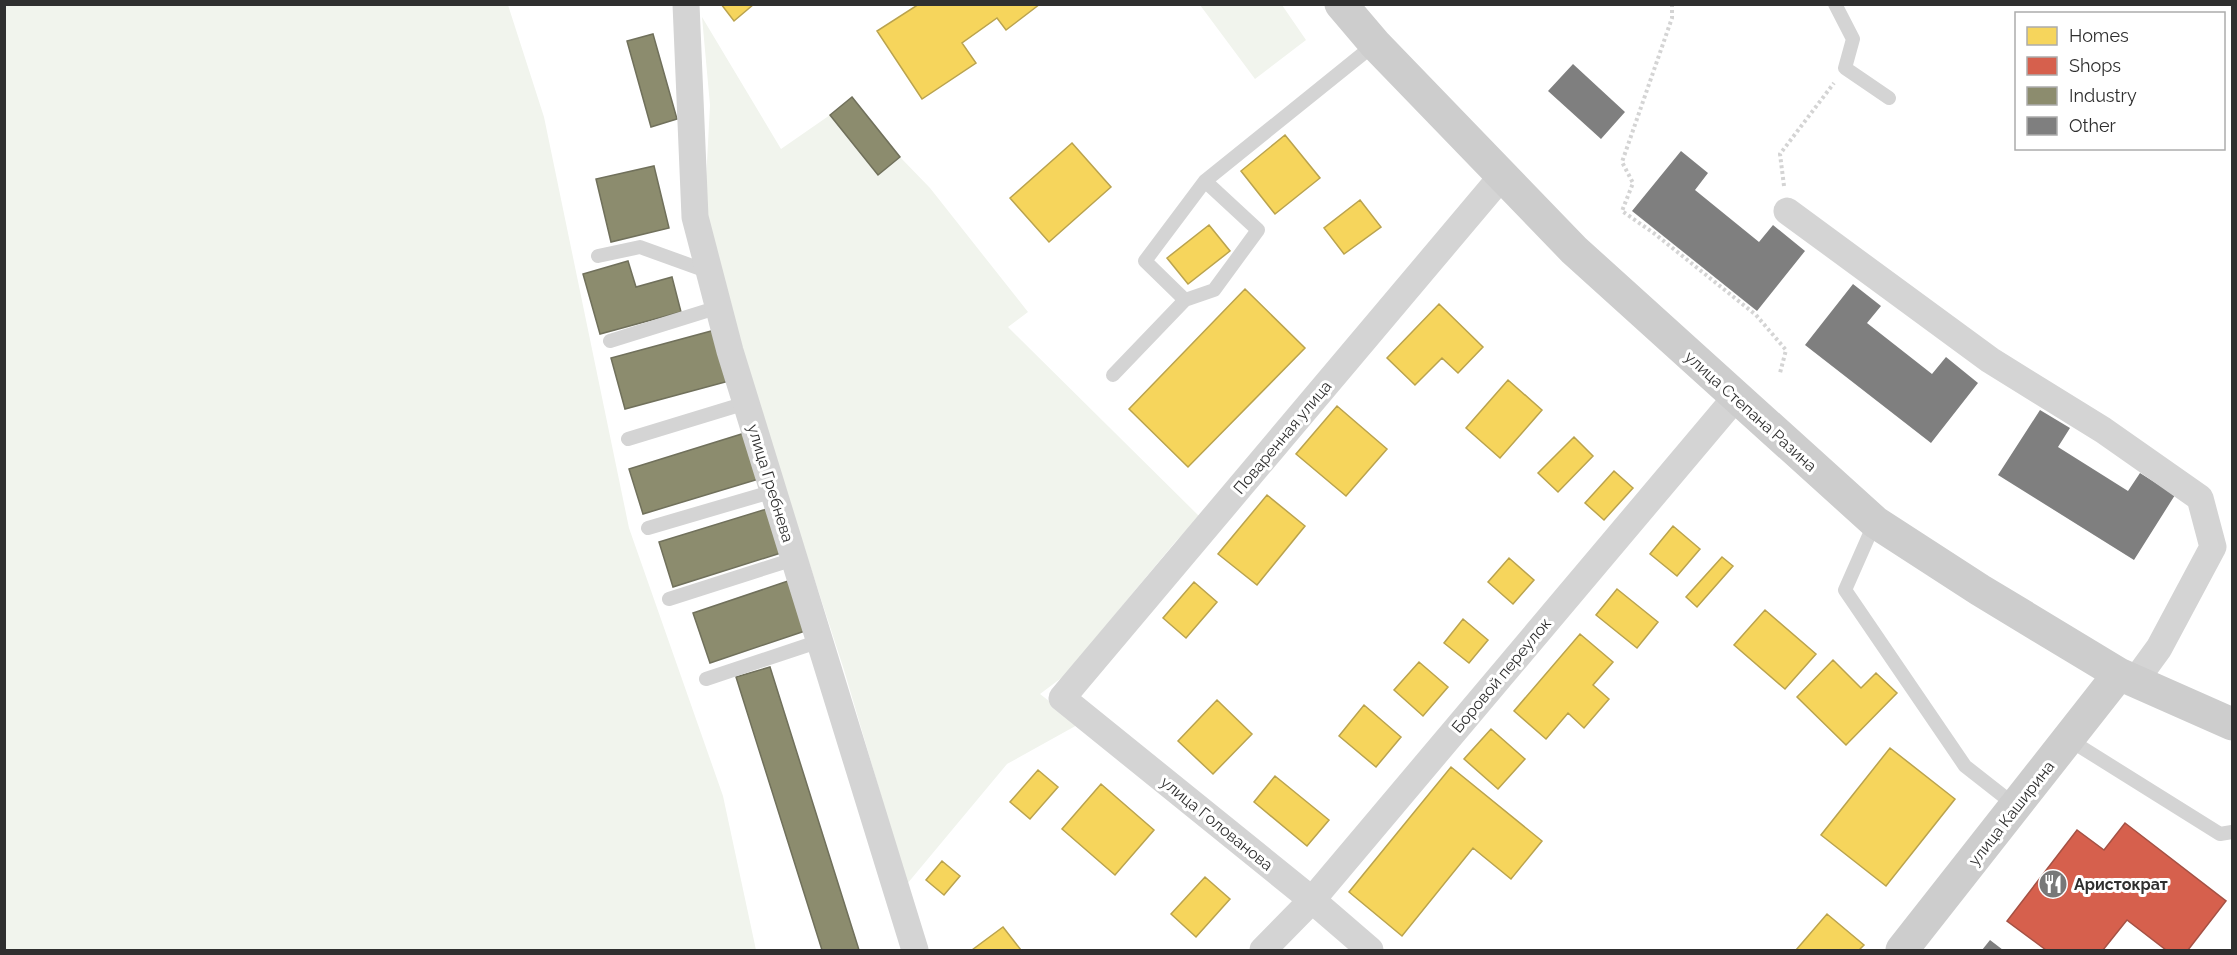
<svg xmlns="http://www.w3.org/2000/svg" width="2237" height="955" viewBox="0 0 2237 955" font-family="Raleway,sans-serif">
  <rect width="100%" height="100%" fill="#fff"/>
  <path fill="#f1f4ed" d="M5,4l503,1 36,112 85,411 94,268 33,154h-751z
    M1200,5h82l24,35 -51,39z
    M702,17l79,132 49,-34 48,59 22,-17 30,31 98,124 -20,15 193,191 -25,23 -112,135 -24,18 39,30 -72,40 -100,120 -63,-214 -73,-225 -67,-226 6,-114z"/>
  <path fill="#f6d55c" stroke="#baa34e" stroke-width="1.5" d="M721,4h33l-20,17z
    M919,4h121l-34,26 -9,-12 -35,25 14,20 -54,36 -45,-68z
    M1285,135l35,43 -45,36 -34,-43z
    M1072,143l39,44 -62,55 -39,-44z
    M1360,200l21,27 -37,27 -20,-26z
    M1209,225l21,26 -42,33 -21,-26z
    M1245,289l60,59 -117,119 -59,-58z
    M1439,304l44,43 -25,26 -16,-15 -27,27 -28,-27z
    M1508,380l34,30 -42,48 -34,-30z
    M1337,406l50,43 -41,47 -50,-42z
    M1574,437l19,19 -35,36 -20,-19z
    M1614,471l19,17 -29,32 -19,-17z
    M1267,495l38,31 -48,59 -39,-31z
    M1673,526l27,23 -23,27 -27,-22z
    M1722,557l11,9 -36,41 -11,-10z
    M1509,558l25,22 -21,24 -25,-22z
    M1194,582l23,20 -31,36 -23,-20z
    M1617,589l41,33 -21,26 -41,-33z
    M1765,610l51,44 -31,35 -51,-44z
    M1463,619l25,21 -19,23 -25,-20z
    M1580,634l33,28 -20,23 16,14 -25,29 -16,-15 -22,26 -32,-28z
    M1833,660l28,28 15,-15 21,20 -51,52 -49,-48z
    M1419,662l29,25 -25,29 -29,-26z
    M1217,700l35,34 -39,40 -35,-33z
    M1364,705l37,32 -25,30 -37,-31z
    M1491,729l34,30 -27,30 -34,-30z
    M1890,748l65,51 -69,87 -65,-51z
    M1451,767l91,74 -31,38 -38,-31 -71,88 -53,-44z
    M1038,770l20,17 -28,32 -20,-17z
    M1275,776l54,44 -22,26 -53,-44z
    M1101,784l53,46 -39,45 -53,-46z
    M942,861l18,15 -16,19 -18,-15z
    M1205,877l25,22 -34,38 -25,-23z
    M1827,914l37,31 -5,5h-63z
    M1003,927l18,23h-49z"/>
  <path fill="#d6604d" stroke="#a45144" stroke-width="1.5" d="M2125,823l101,78 -38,49h-22l-39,-30 -24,30h-57l-39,-29 70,-91 27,20z"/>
  <path fill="#8c8c6e" stroke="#70705b" stroke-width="1.5" d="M653,34l24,85 -26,8 -24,-86z
    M852,97l48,60 -22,18 -48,-60z
    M654,166l15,62 -58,14 -15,-63z
    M628,261l8,26 36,-10 9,35 -81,22 -17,-60z
    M715,330l14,51 -104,28 -14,-51z
    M748,432l14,46 -119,36 -14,-45z
    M770,508l14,44 -111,35 -14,-45z
    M791,580l17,50 -98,33 -17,-50z
    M770,667l89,283h-37l-86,-273z"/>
  <path fill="#7f7f7f" d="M1573,64l52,48 -24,27 -53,-48z
    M1681,151l27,22 -13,17 64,52 14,-17 32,26 -48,60 -125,-100z
    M1853,284l28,22 -14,17 65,51 14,-17 32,26 -47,60 -126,-98z
    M2040,410l30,18 -12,19 70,44 12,-18 35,22 -41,65 -136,-85z
    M1990,940l13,10h-21z"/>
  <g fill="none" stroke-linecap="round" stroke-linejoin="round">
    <path stroke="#d4d4d4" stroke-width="4" stroke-dasharray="3 3" stroke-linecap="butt" d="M1672,4v14l-50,144 11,21 -11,28 33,23 101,81 30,35 -6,23
      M1784,186l-4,-32 54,-71"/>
    <path stroke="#d4d4d4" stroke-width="14" d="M1835,4l18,35 -8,29 44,30
      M598,256l42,-9 69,25
      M1185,300l29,-10 44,-60 -53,-49
      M610,341l109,-34
      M1113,375l72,-75 -40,-39 60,-80 170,-137
      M628,439l118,-36
      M1875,522l-30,68 120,176 51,40
      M648,528l126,-37
      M669,599l125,-40
      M706,679l114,-38
      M2068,739l152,95 12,-2"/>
    <path stroke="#d4d4d4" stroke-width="27" d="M686,4l9,213 35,134 185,599
      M1787,211l203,149 113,70 97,68 13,49 -54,101 -24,33
      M1263,950l49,-50 424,-503
      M1370,950l-58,-50 -250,-202 440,-522"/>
    <path stroke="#cdcdcd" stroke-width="33" d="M1341,4l34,40 199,206 301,272 105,68 139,84 113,50
      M1902,950l217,-276"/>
  </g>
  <defs>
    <g id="restaurant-disc" transform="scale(1.5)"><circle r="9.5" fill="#787878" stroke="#fff"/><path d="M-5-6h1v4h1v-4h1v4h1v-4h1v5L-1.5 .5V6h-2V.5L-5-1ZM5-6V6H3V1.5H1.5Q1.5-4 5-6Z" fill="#fff"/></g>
  </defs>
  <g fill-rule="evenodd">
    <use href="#restaurant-disc" x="2053" y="884"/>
  </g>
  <g text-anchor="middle" stroke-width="6" stroke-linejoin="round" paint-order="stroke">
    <g font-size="16" fill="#2f2f2f" stroke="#fff">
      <text transform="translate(1751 411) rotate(42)" y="6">улица Степана Разина</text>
      <text transform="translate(1282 437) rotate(-50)" y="6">Поваренная улица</text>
      <text transform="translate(771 483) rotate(73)" y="6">улица Гребнева</text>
      <text transform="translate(1501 675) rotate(-50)" y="6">Боровой переулок</text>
      <text transform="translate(2011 813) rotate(-52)" y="6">улица Каширина</text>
      <text transform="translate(1217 823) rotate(39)" y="6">улица Голованова</text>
    </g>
    <g font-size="16" font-weight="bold" fill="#2f2f2f" stroke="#fff" text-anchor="start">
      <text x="2074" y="890">Аристократ</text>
    </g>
  </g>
  <rect width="2237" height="955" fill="none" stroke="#2f2f2f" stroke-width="12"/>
  <rect x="2015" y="12" width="210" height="138" fill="#ffffff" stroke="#acacac" stroke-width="1.5"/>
  <rect x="2027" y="27" width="30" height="18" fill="#f6d55c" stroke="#acacac" stroke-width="1.5"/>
  <text x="2069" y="42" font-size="18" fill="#2f2f2f">Homes</text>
  <rect x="2027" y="57" width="30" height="18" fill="#d6604d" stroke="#acacac" stroke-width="1.5"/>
  <text x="2069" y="72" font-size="18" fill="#2f2f2f">Shops</text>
  <rect x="2027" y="87" width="30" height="18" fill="#8c8c6e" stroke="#acacac" stroke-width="1.5"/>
  <text x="2069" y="102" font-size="18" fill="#2f2f2f">Industry</text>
  <rect x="2027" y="117" width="30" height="18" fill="#7f7f7f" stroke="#acacac" stroke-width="1.5"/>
  <text x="2069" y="132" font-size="18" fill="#2f2f2f">Other</text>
</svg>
